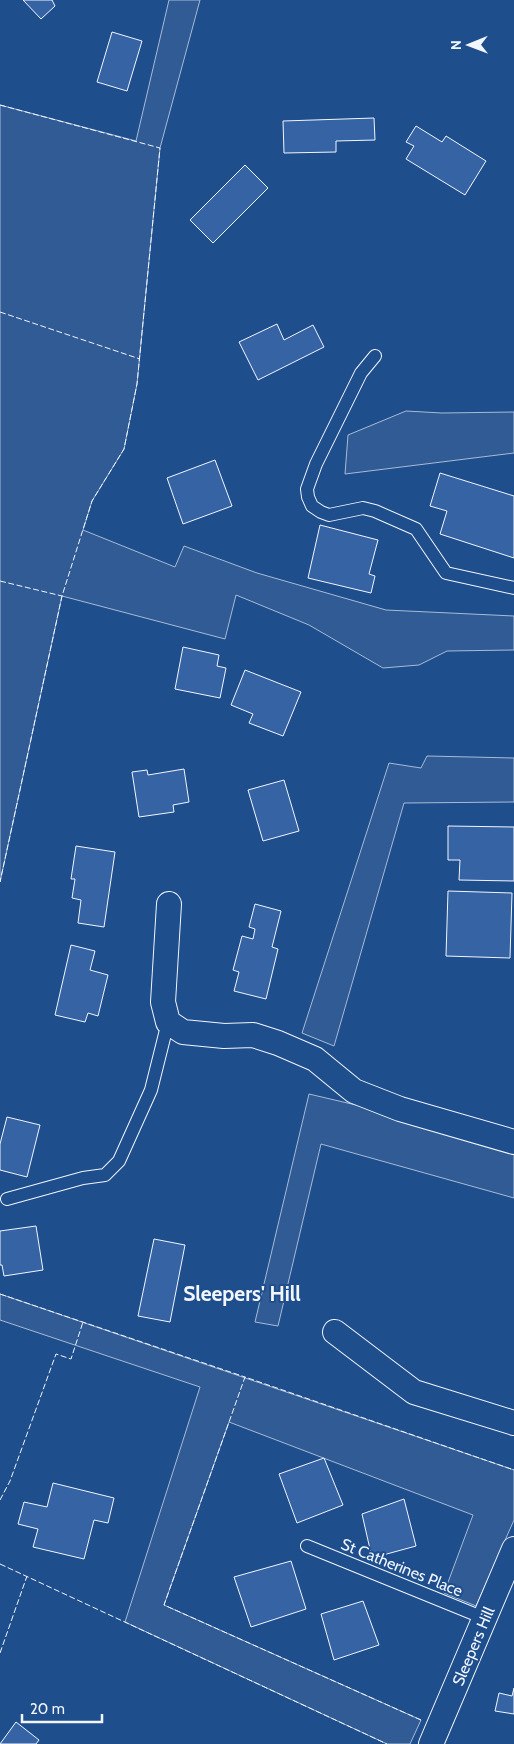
<svg xmlns="http://www.w3.org/2000/svg" width="514" height="1744" viewBox="0 0 514 1744" font-family="Cabin,sans-serif">
  <rect width="100%" height="100%" fill="#1f4e8c"/>
  <path fill="#305b95" stroke="#a8bbd7" d="M169,0h31l-40,148 -23,236 -13,65 -32,52 -9,29 92,37 9,-21 73,27 129,37 128,6v34l-67,1 -28,14 -36,3 -74,-43 -73,-30 -11,44 -163,-43 -62,286v-777l136,36z
    M406,411l36,2 72,-1v41l-169,21 3,-39z
    M427,756l87,2v44l-110,1 -70,243 -32,-13 87,-270 32,5z
    M309,1094l64,15 141,43v46l-193,-54 -43,182 -23,-4z
    M0,1294l514,176v50l-38,86 -32,-13 29,-78 -244,-93 -65,183 257,115 -11,24h-23l-262,-122 75,-235 -200,-67z"/>
  <path fill="#3563a3" stroke="#f2f6ff" d="M23,0h29l3,6 -14,13z
    M112,32l30,9 -15,50 -30,-9z
    M374,118l1,22 -39,1v11l-52,1 -1,-32z
    M416,126l26,16 4,-6 40,25 -21,34 -59,-36 8,-13 -8,-4z
    M245,165l23,23 -55,55 -23,-23z
    M277,324l7,16 29,-15 11,22 -66,33 -19,-38z
    M215,460l17,46 -49,18 -16,-46z
    M440,473l74,23v62l-74,-24 7,-23 -17,-5z
    M320,525l58,15 -9,34 6,2 -4,17 -63,-15z
    M183,647l36,8 -2,11 9,2 -6,30 -45,-9z
    M245,670l56,22 -18,44 -34,-13 4,-9 -22,-9z
    M184,769l5,33 -16,3 1,7 -35,5 -7,-45 15,-2 1,5z
    M284,780l15,51 -36,10 -15,-51z
    M448,826l66,1v54l-55,-1 1,-20h-12z
    M76,846l39,6 -11,75 -26,-4 3,-23 -9,-2 3,-19h-4z
    M448,891l64,2 -2,65 -64,-2z
    M255,904l26,7 -9,36 6,2 -12,50 -32,-8 5,-19 -6,-2 9,-34 11,3 2,-10 -6,-2z
    M71,945l24,6 -5,19 18,5 -10,41 -10,-3 -3,9 -30,-7z
    M7,1117l33,8 -13,52 -27,-7v-26z
    M36,1226l7,44 -39,6 -2,-11h-2v-34z
    M154,1239l31,6 -15,77 -32,-6z
    M324,1458l19,47 -46,18 -18,-49z
    M53,1483l61,15 -6,25 -14,-3 -10,39 -51,-12 5,-18 -20,-5 6,-22 23,5z
    M404,1499l12,47 -44,12 -10,-44z
    M291,1561l15,48 -55,18 -17,-50z
    M363,1601l16,44 -45,15 -13,-46z
    M514,1688v26l-19,-3 4,-18 13,3z
    M16,1722l23,18 -3,4h-36z"/>
  <g fill="none" stroke-linecap="round" stroke-linejoin="round">
    <g stroke="#f2f6ff" stroke-width="14">
      <path id="service" d="M375,356l-14,17 -45,91 -9,25 1,8 4,9 9,6 8,3 34,-7 12,3 41,18 30,44 68,15
        M7,1199l76,-21 22,-3 14,-14 32,-71 17,-68
        M307,1546l177,72"/>
    </g>
    <g stroke="#f2f6ff" stroke-width="26">
      <path id="minor" d="M169,904l-6,98 5,20 15,10 41,4 29,-1 25,8 37,16 39,32 46,18 114,33
        M335,1332l79,60 100,31
        M431,1744l83,-195"/>
    </g>
    <use href="#service" stroke="#1f4e8c" stroke-width="12"/>
    <use href="#minor" stroke="#1f4e8c" stroke-width="24"/>
    <path stroke="#f2f6ff" stroke-width="1" stroke-dasharray="6 2.5" stroke-linecap="butt" d="M0,105l160,43 -23,236 -13,65 -32,52 -30,95 -62,286
      M0,312l140,47
      M0,581l62,15
      M0,1294l245,83
      M0,1500l10,-19 46,-127 15,5 12,-37
      M0,1564l387,180
      M0,1653l27,-77
      M421,1720l-257,-115 81,-228 269,93"/>
  </g>
  <g text-anchor="middle" stroke-width="4" stroke-linejoin="round" paint-order="stroke">
    <g font-size="16" fill="#f2f6ff" stroke="#1f4e8c">
      <text transform="translate(402 1567) rotate(22)" y="6">St Catherines Place</text>
      <text transform="translate(473 1646) rotate(-67)" y="6">Sleepers Hill</text>
    </g>
    <g font-size="21" font-weight="bold" fill="#f2f6ff" stroke="#1f4e8c">
      <text x="242" y="1301">Sleepers' Hill</text>
    </g>
  </g>
  <g transform="translate(469 45) rotate(269)" stroke="#1f4e8c" stroke-width="4" paint-order="stroke">
  <path d="M0-4L9 19L0 12L-9 19Z" fill="#f2f6ff"/>
  <text y="-8" font-size="14" font-weight="bold" text-anchor="middle" fill="#f2f6ff">N</text>
  </g>
  <path d="M22 1714v8h80v-8" fill="none" stroke="#f2f6ff" stroke-width="2.5"/>
  <text x="30" y="1714" font-size="15" fill="#f2f6ff" stroke="#1f4e8c" stroke-width="4" paint-order="stroke">20 m</text>
</svg>
